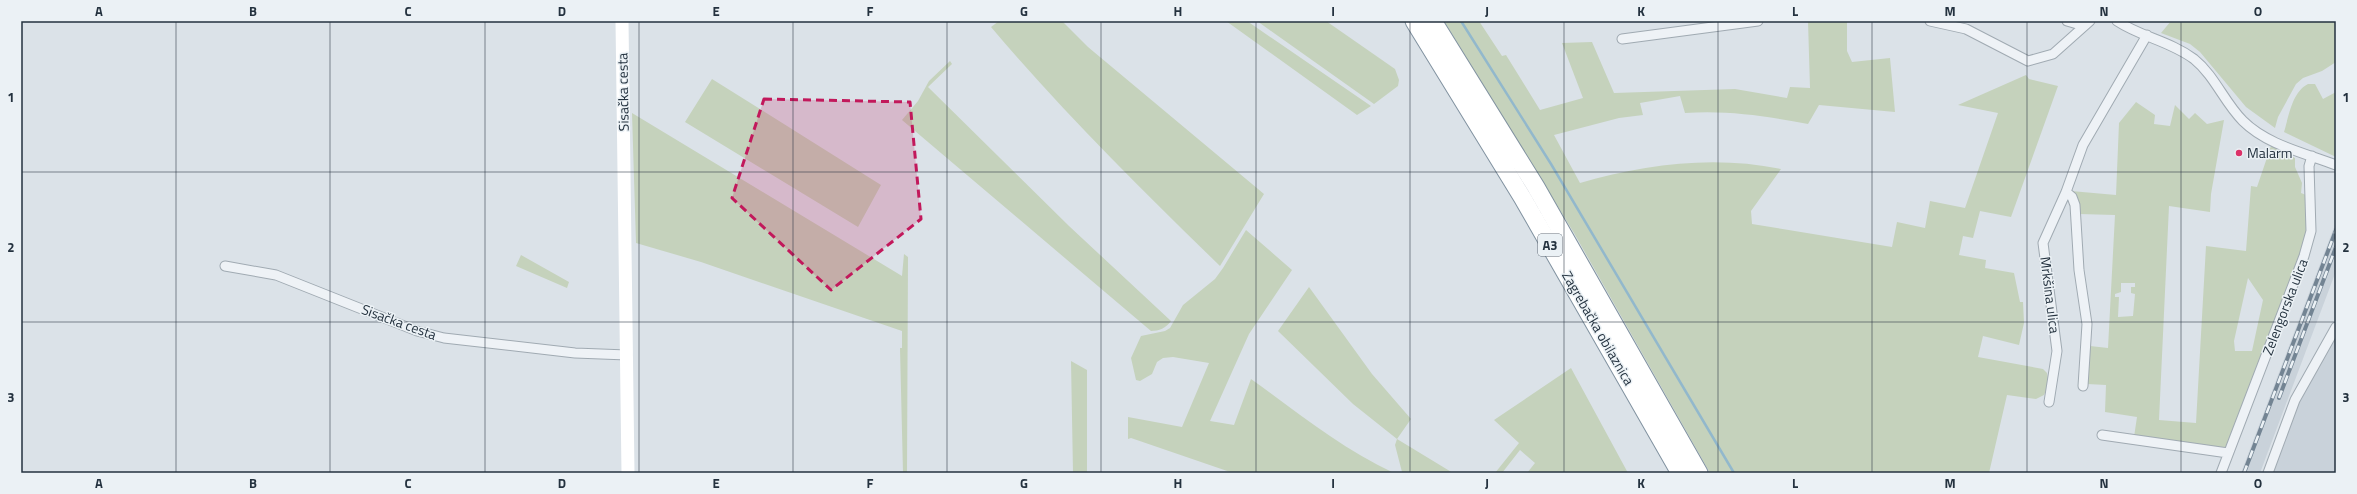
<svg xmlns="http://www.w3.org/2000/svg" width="2357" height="494" viewBox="0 0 2357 494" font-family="'Titillium Web',sans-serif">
  <rect width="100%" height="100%" fill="#dbe2e8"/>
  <path fill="#c9d2da" d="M2336,222v49l-76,202h-19z
    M2336,331v142h-66l29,-74z"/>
  <path fill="#c5d2bc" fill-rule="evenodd" d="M999,21h63l26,26 176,147 -44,72c-79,-77 -157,-154 -229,-239z
    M1226,21h21l124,85 -14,9z
    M1257,21h69l69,48 4,11 -1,6 -24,18z
    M1444,21h35l23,35 4,-1 34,55 43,-12 -21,-55 30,-1 22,51 121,-4 52,9 3,-11 20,1 -2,-67h39v30l5,11 38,-4 5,54 -76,-7 -11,19c-42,-8 -81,-14 -123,-11l-5,-17 -40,7 3,12 -24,3 -65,17 26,48c64,-19 135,-28 201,-14l-30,42 1,13 140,23 5,-25 28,6 5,-27 35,7 33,-95 -40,-8 68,-30 3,4 29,7 -47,131 -31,-6 -7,27 -10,-2 -4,19 27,5 -1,8 29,5 6,29h3l1,21 -5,22 -36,-9 -5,21 65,12 4,4 2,11 -5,11 -8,4 -29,-4 -18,78h-279l-136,-240z
    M2171,21h165v41l-14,9 -19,7 -7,6 -18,33 -3,11 -29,-21 -46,-55 -10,-8 -29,-11z
    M950,61l2,3 -24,23 141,139 102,95c-5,7 -12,10 -20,10l-249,-211 16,-19 11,-20z
    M712,79l169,106 -23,42 -173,-105z
    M2308,84h7l8,15 13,-7v65l-52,-25c5,-16 8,-40 24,-48z
    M2136,102l19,13 -1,9 16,2 5,-21 14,14 6,-6 12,11 17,-4 -13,74 -1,18 -41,-6 -10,214 37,3 10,-177 40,5 5,-65 6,1 14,-41 24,12v9l7,16 -1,10 5,2 2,36 -6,24 -75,193 -5,1 -88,-12 3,-20 -32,-5 1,-27 -19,-1 3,-38 18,2 7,-133 -36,-1 -8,-23 45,4 3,-72zM2248,278l15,22 -11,51h-17l-1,-10zM2121,283h14v4h-4v6l4,1 -2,22 -15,1 1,-20h-4v-3l6,-2z
    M632,113l270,163 2,-22 4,3 -1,216h-4l-3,-125h2v-17l-201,-69 -65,-19z
    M1246,230l46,40 -43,64 -39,87 24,4 17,-46c46,33 91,70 143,94h-161l-102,-35 -3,1v-22l54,10 27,-64 -36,-6 -10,1 -6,4 -5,12 -12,7 -4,-1 -5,-22 10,-22 24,-5 5,-3 13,-23 32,-26 8,-11z
    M521,255l48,27 -2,6 -51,-22z
    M1309,287l63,87 39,45 -14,20 56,34h-55l4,-1 -7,-27 2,-6 -44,-35 -75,-73z
    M1071,361l16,9v103h-14z
    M1571,368l57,105h-101l8,-10 -15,-13 -18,23h-7l24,-30 -25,-23z"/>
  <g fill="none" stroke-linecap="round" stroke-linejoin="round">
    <path stroke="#92b8cc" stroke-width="2.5" d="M1461,21l90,143 183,309"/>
    <g stroke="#a0aab2" stroke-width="11">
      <path id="street" d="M1930,21l36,8 62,32 25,-7 37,-33
        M2067,21l17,5
        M2117,21c24,16 53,20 77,38 21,17 30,43 49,62 24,24 62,32 93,44
        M1622,39l136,-18
        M2066,192l6,5 3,8 4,65 8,54 -4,62
        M225,266l51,9 141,56 27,7 131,15 52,2
        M2049,402l8,-51 -14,-108 23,-51 17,-47 64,-110
        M2102,435l126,18
        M2221,473l83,-217 7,-25 -2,-65 3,-10
        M2268,473l27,-73 41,-73"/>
    </g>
    <g stroke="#8192a0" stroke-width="19">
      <path id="highway" d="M1414,21l108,176 158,276
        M1433,21l103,166 163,286"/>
    </g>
    <use href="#street" stroke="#eef2f6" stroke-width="9"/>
    <path stroke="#fff" stroke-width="13" d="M622,21l6,452"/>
    <use href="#highway" stroke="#fff" stroke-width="17"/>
    <g stroke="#738493" stroke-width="4">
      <path id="rail" d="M2279,398l57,-151
        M2244,473l92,-243"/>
    </g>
    <use href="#rail" stroke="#ebf1f5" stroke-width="2.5" stroke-dasharray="8" stroke-linecap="butt"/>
  </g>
  <path fill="#c2185b" fill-opacity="0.2" stroke="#c2185b" stroke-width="3" stroke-dasharray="8 5" stroke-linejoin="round" d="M764,99l146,3 11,117 -90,71 -99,-92z"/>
  <path fill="none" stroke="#24323f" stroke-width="1" stroke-opacity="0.55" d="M176,21v452M330,21v452M485,21v452M639,21v452M793,21v452M947,21v452M1101,21v452M1256,21v452M1410,21v452M1564,21v452M1718,21v452M1872,21v452M2027,21v452M2181,21v452M21,172h2315M21,322h2315"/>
  <circle fill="#dc3168" stroke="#ebf1f5" stroke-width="1.5" cx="2239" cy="153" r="4"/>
  <g text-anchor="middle" stroke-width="3" stroke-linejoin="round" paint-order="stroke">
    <rect fill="#ebf1f5" stroke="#606b76" stroke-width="1" x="1538" y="234" width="24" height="22" rx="3"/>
    <g font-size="13" font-weight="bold" fill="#24323f">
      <text x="1550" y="250">A3</text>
    </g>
    <g font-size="14" fill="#24323f" stroke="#ebf1f5">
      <text transform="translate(623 92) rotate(-91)" y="5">Sisačka cesta</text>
      <text transform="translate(2050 295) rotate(83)" y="5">Mrkšina ulica</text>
      <text transform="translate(2285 307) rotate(-69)" y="5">Zelengorska ulica</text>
      <text transform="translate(399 322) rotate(20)" y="5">Sisačka cesta</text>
      <text transform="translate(1598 328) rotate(60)" y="5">Zagrebačka obilaznica</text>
    </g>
    <g font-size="14" fill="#24323f" stroke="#ebf1f5" text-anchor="start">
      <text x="2247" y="158">Malarm</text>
    </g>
  </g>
  <rect width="2357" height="494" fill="none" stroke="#ebf1f5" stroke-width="44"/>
  <rect x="22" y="22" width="2313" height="450" fill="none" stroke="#24323f" stroke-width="1.5"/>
  <g font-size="13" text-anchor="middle" font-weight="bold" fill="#24323f">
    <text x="99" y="16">A</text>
    <text x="253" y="16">B</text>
    <text x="408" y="16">C</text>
    <text x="562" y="16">D</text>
    <text x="716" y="16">E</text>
    <text x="870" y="16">F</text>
    <text x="1024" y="16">G</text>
    <text x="1178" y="16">H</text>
    <text x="1333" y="16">I</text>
    <text x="1487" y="16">J</text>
    <text x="1641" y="16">K</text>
    <text x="1795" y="16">L</text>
    <text x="1950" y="16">M</text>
    <text x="2104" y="16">N</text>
    <text x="2258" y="16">O</text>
    <text x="11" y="102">1</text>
    <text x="2346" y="102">1</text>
    <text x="11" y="252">2</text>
    <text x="2346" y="252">2</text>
    <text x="11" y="402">3</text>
    <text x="2346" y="402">3</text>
    <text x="99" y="488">A</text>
    <text x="253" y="488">B</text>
    <text x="408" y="488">C</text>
    <text x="562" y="488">D</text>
    <text x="716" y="488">E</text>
    <text x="870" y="488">F</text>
    <text x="1024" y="488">G</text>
    <text x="1178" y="488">H</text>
    <text x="1333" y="488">I</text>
    <text x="1487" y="488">J</text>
    <text x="1641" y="488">K</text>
    <text x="1795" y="488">L</text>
    <text x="1950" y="488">M</text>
    <text x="2104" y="488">N</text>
    <text x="2258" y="488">O</text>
  </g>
</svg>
